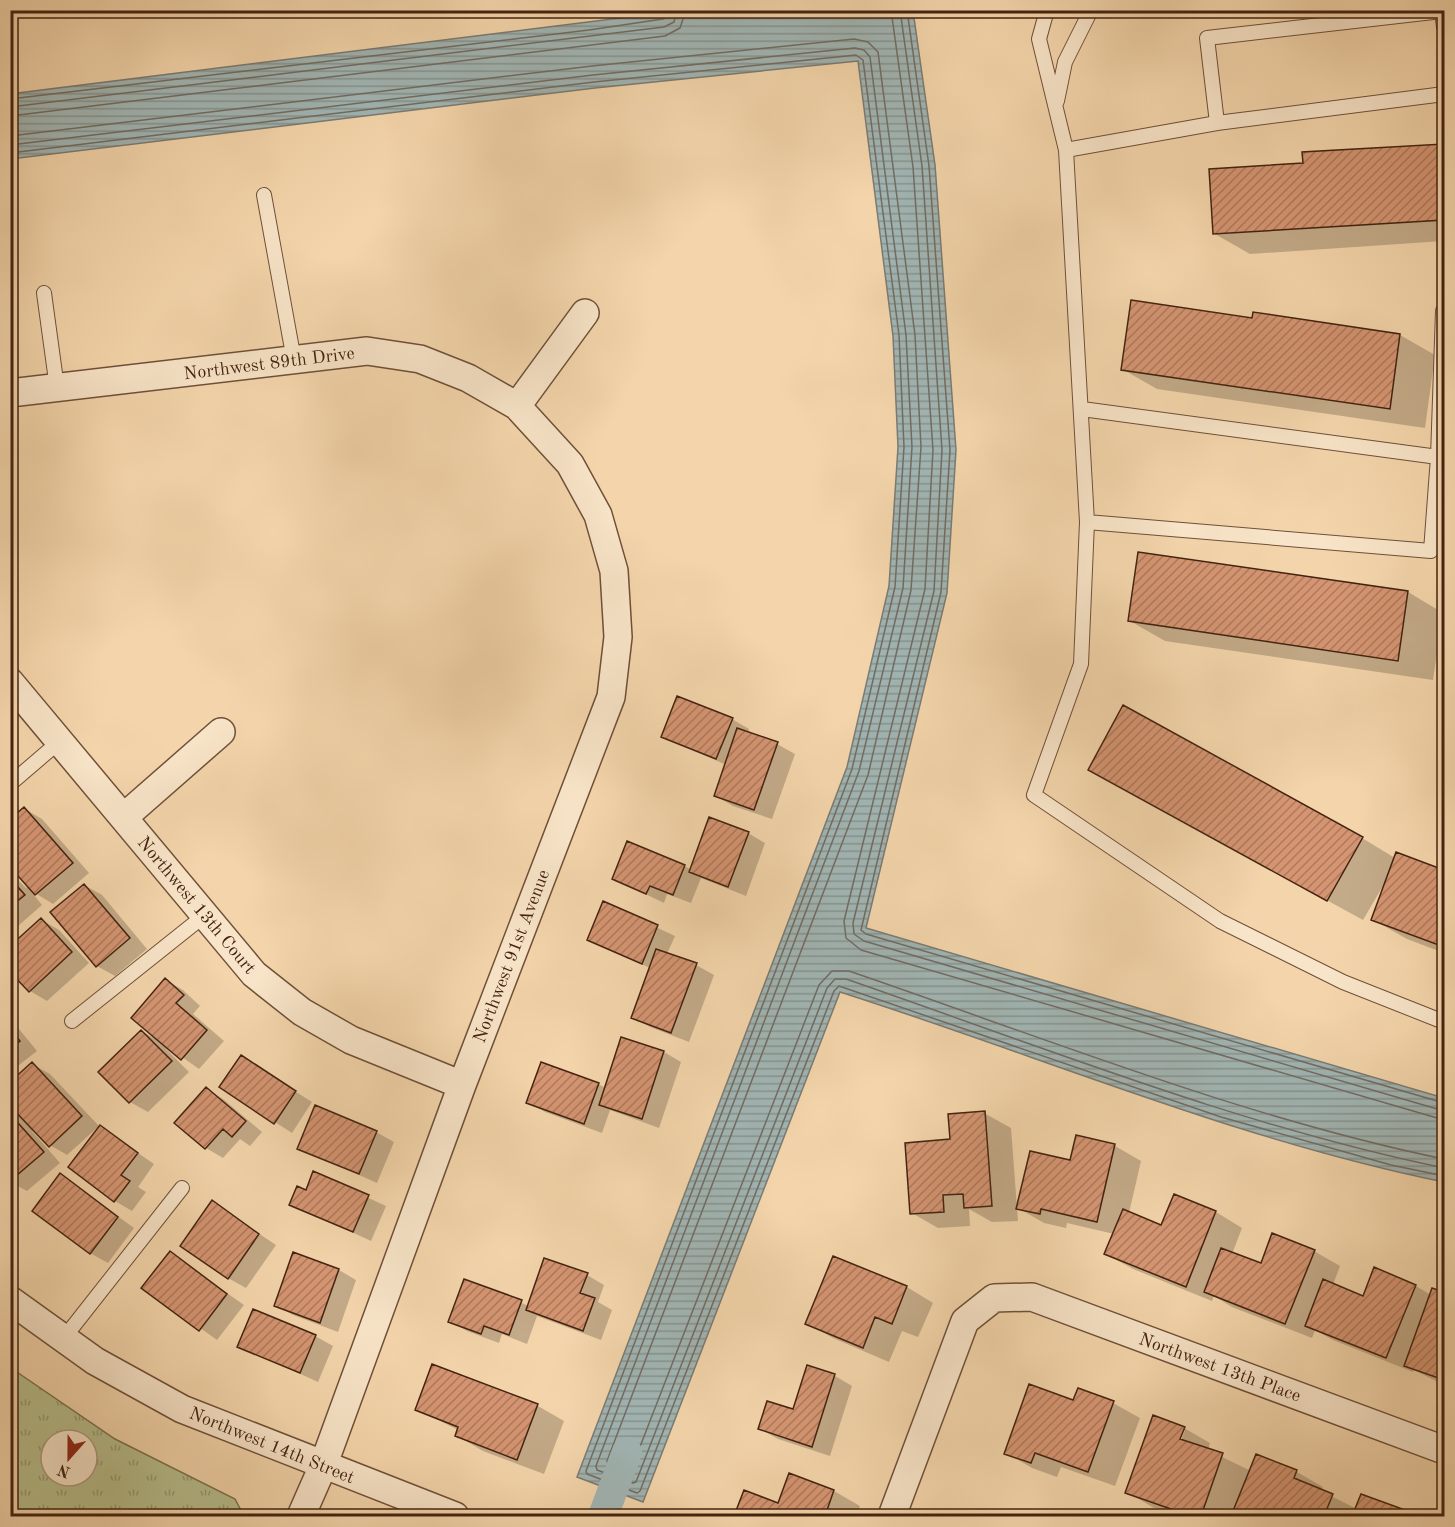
<svg xmlns="http://www.w3.org/2000/svg" width="1455" height="1527" viewBox="0 0 1455 1527" font-family="'Old Standard TT',serif">
  <defs>
    <pattern id="park-tufts" width="24" height="20" patternUnits="userSpaceOnUse" patternTransform="scale(1.5)"><rect width="24" height="20" fill="#b7be8c"/><path d="M3 7l-1-3M5 7V3M7 7l1-3M15 17l-1-3M17 17v-4M19 17l1-3" fill="none" stroke="#969a71"/></pattern>
    <pattern id="water-rules" width="6" height="5" patternUnits="userSpaceOnUse" patternTransform="scale(1.5)"><rect width="6" height="5" fill="#a1b6b5"/><path d="M0 2.5h6" fill="none" stroke="#859492"/></pattern>
    <pattern id="building-hatch" width="6" height="6" patternUnits="userSpaceOnUse" patternTransform="scale(1.5)"><rect width="6" height="6" fill="#d59572"/><path d="M-1 1l2-2M0 6l6-6M5 7l2-2" fill="none" stroke="#ae795c"/></pattern>
  </defs>
  <rect width="100%" height="100%" fill="#f4d5ab"/>
  <filter id="stains"><feTurbulence type="fractalNoise" baseFrequency=".00333" numOctaves="4"/><feColorMatrix values="0 0 0 0 .2 0 0 0 0 .09 0 0 0 0 .02 0 0 0 .5 -.17"/></filter>
  <radialGradient id="worn" r=".72"><stop offset=".6" stop-color="#630" stop-opacity="0"/><stop offset="1" stop-color="#630" stop-opacity=".3"/></radialGradient>
  <path fill="url(#park-tufts)" stroke="#7d704e" stroke-width="1.5" fill-rule="evenodd" d="M11,1368l104,71 120,60 9,17h-233zM51,1440h36v36h-36z"/>
  <path fill="url(#water-rules)" stroke="#7b7b73" stroke-width="1.5" d="M684,10l229,1 22,154 21,285 -9,143 -81,335 578,170v84c-207,-42 -403,-126 -604,-190l-197,510 -66,-25 270,-710 42,-181 9,-139 -5,-111 -35,-275 -263,27 -584,71 -1,-65z"/>
  <path fill="#0003" fill-rule="evenodd" d="M1209,10h79l-70,6z
    M1444,145v96l-194,13 -35,-20 90,-69 -1,-11z
    M1254,314l146,21 35,20 -10,73 -268,-39 -35,-20 131,-49z
    M1408,592l35,21 -10,67 -268,-39 -35,-20z
    M732,719l17,10 -1,4 29,11 18,10 -23,65 -39,-13 -17,-10 10,-31 -63,-29z
    M1124,789l238,49 33,20 2,-4 47,17v82l-37,-14 -35,-20 15,-40 -24,41z
    M25,809l17,10 47,54 -36,31 -23,-14 12,15 -32,28v-61l16,16 3,-2z
    M748,833l17,10 -19,53 -45,-18 -10,25 -24,-9 -3,9 -50,-24 70,-13 8,4z
    M84,885l18,10 45,54 -32,27 -18,-10z
    M604,903l71,33 -8,18 29,11 18,10 -25,67 -39,-15 -17,-10 17,-49 -62,-28z
    M42,920l17,10 30,33 -42,38 -17,-10z
    M166,980l17,10 17,16 -7,8 31,27 -25,28 -31,-22 -2,2 23,23 -41,40 -18,-10 11,-71 19,10z
    M10,1018l27,33 -27,21z
    M664,1052l17,10 -22,66 -49,-18 -8,23 -57,-21 -18,-10 71,-18 8,4z
    M241,1057l71,45 -20,31 -71,-46z
    M32,1064l18,10 49,52 55,38 -16,23 8,5 -14,19 -17,-10 -18,-73 -30,27 -17,-10 -16,-16 -2,2 28,32 -33,28 -17,-9v-71l13,7z
    M206,1089l17,10 39,33 -12,14 -10,-7 -17,19 -17,-10z
    M984,1113l27,15 7,93 -26,1 -23,-13 1,17 -32,2 -26,-15 40,-72z
    M376,1132l18,10 -17,41 -78,-35z
    M1077,1137l38,9 26,15 -12,52 33,14 13,-31 41,16 26,16 -10,26 30,11 52,-14 26,15 -7,19 31,13 52,-12 15,9 2,-5 11,4v91l-30,-15 -1,2 -80,-32 -18,-10 -3,8 -80,-31 -18,-11 -2,5 -79,-32 -27,-15 8,-20 -47,-11 -1,5 -22,-5 -26,-15 53,-46z
    M314,1173l72,33 -15,35 -80,-37 16,-12z
    M61,1175l73,53 -26,35 -18,-10z
    M212,1202l64,43 -30,43 -18,-10z
    M170,1253l74,52 -27,35 -73,-52z
    M294,1254l45,16 17,10 -18,52 -45,-17 -17,-10z
    M834,1257l73,30 26,16 -15,34 -16,-6 -13,31 -56,-24 -26,-15z
    M587,1275l17,10 -6,17 14,8 -11,30 -64,-24 -10,28 -25,-10 -3,9 -32,-12 -17,-10 15,-41 64,26z
    M315,1336l18,10 -15,36 -79,-36z
    M433,1366l105,40 26,15 -20,53 -61,-23 -27,-16 2,-5 -41,-21z
    M808,1367l27,9 17,10 -22,70 -52,-17 -18,-10 34,-18z
    M1074,1402l39,1 27,15 -25,68 -54,-19 -4,10 -25,-9 -26,-15z
    M1154,1417l30,11 26,15 -2,7 43,21 6,-15 40,16 26,15 -2,4 36,18 5,-13 52,20h-235l-25,-8 -27,-16zM1182,1430h3l-6,16 -2,-1z
    M790,1475l44,16 26,15 -4,10h-120l9,-24 34,13z"/>
  <g fill="none" stroke-linecap="round" stroke-linejoin="round">
    <path stroke="#726c63" stroke-width="1.5" d="M891,10l22,157 20,283 -8,139 -81,332 2,17 15,12 583,170
      M900,10l22,156 20,284 -8,141 -81,332 1,11 10,7 580,170
      M907,10l22,156 21,284 -9,142 -80,338 5,4 578,169
      M10,99l579,-69 74,-11 5,-3 1,-6
      M10,107l654,-80 10,-5 3,-12
      M10,116l655,-80 15,-8 6,-18
      M10,136l582,-70 262,-27 14,3 10,10 37,283 6,112 -10,143 -43,185 -261,686 1,3 19,8 4,-2 188,-485 13,-14h17c196,67 392,146 595,188
      M10,145l583,-70 262,-27 9,2 6,7 36,278 6,112 -9,141 -44,183 -263,695 1,4 36,13 3,-1 191,-494 8,-9h11c197,68 394,147 598,189
      M10,153l584,-71 262,-27 7,5 36,275 5,112 -9,140 -43,182 -266,702 1,3 50,19 3,-2 194,-500 5,-5 382,131 170,48 53,11"/>
    <path stroke="#a1b6b5" stroke-width="30" d="M603,1516l24,-64"/>
  </g>
  <path fill="url(#building-hatch)" stroke="#432311" stroke-width="1.5" d="M1444,144v76l-231,14 -4,-65 94,-6 -1,-11z
    M1131,300l121,18 1,-6 147,22 -10,75 -269,-39z
    M1138,552l270,39 -10,70 -270,-40z
    M677,696l56,22 -17,41 -55,-22z
    M1123,705l240,132 -36,64 -239,-131z
    M737,728l41,14 -24,68 -40,-14z
    M24,807l49,56 -38,32 -25,-28v-48z
    M709,817l40,15 -21,55 -39,-15z
    M627,841l58,24 -12,30 -23,-9 -4,8 -34,-15z
    M1396,852l48,18v77l-73,-27z
    M10,878l15,17 -15,12z
    M84,884l46,54 -34,29 -46,-55z
    M603,901l55,24 -16,39 -55,-24z
    M41,918l31,34 -43,40 -19,-20v-26z
    M656,949l41,14 -26,70 -40,-15z
    M165,978l19,17 -8,8 31,27 -26,30 -50,-42z
    M10,1028l10,13 -10,8z
    M141,1030l31,31 -43,42 -31,-31z
    M621,1037l43,14 -22,68 -43,-14z
    M241,1055l55,36 -22,33 -55,-37z
    M32,1062l50,54 -33,31 -39,-41v-24z
    M541,1062l58,21 -15,41 -58,-21z
    M206,1087l40,34 -14,16 -9,-8 -18,20 -31,-26z
    M315,1105l62,26 -18,43 -62,-25z
    M985,1111l7,95 -28,2 -1,-14 -20,1 1,17 -34,2 -5,-71 45,-4 -2,-25z
    M10,1114l34,38 -34,29z
    M100,1125l38,28 -17,22 9,6 -16,21 -46,-35z
    M1076,1135l39,9 -18,78 -56,-13 -1,5 -24,-5 14,-58 40,9z
    M313,1171l56,24 -16,37 -64,-27 8,-19 9,4z
    M60,1173l58,44 -28,37 -58,-43z
    M1174,1194l42,17 -30,76 -82,-33 19,-45 38,16z
    M212,1200l47,34 -31,45 -48,-33z
    M1272,1233l43,17 -30,74 -81,-32 17,-44 40,15z
    M170,1251l57,43 -28,37 -58,-43z
    M293,1252l46,17 -19,54 -46,-17z
    M833,1256l74,30 -15,38 -17,-7 -12,31 -58,-24z
    M544,1258l44,15 -8,20 15,5 -12,33 -57,-21z
    M1374,1267l42,18 -30,73 -81,-32 18,-47 40,17z
    M464,1279l58,21 -13,35 -25,-9 -3,8 -33,-12z
    M1432,1288l12,4v88l-40,-14z
    M253,1309l63,26 -16,38 -63,-26z
    M432,1364l106,40 -21,56 -62,-24 3,-9 -43,-17z
    M807,1365l28,9 -23,73 -54,-18 9,-28 26,8z
    M1029,1384l44,16 5,-12 36,13 -26,71 -53,-19 -4,10 -27,-9z
    M1153,1415l32,12 -5,12 43,14 -22,63h-10l-66,-23z
    M1256,1454l41,16 -3,8 39,16 -9,22h-93z
    M789,1473l45,17 -9,26h-91l10,-26 34,13z
    M1361,1494l44,16 -2,6h-51z"/>
  <g fill="none" stroke-linecap="round" stroke-linejoin="round">
    <g stroke="#6f5038" stroke-width="16">
      <path id="lane" d="M1047,10l-8,29 27,111 21,372 -6,142 -47,131 186,126 123,61 101,40
        M1057,101l8,-39 26,-52
        M1217,123l-10,-85 235,-27 2,16
        M1066,150l151,-27 227,-29
        M264,195l30,165
        M44,293l13,95
        M1082,409l356,48 -7,94 -344,-29
        M1438,457l5,-146
        M10,784l50,-43
        M72,1021l133,-106
        M64,1338l118,-150"/>
    </g>
    <g stroke="#6f5038" stroke-width="30">
      <path id="street" d="M10,393l357,-42 53,8 48,19 49,28 53,58 28,51 16,56 4,66 -7,60 -149,388 -139,381 -22,50
        M517,406l68,-93
        M10,682l244,292 48,38 49,28 111,45
        M124,817l97,-85
        M10,1300l85,61 87,48 273,107
        M892,1516l73,-195 29,-23 38,-1 412,153"/>
    </g>
    <use href="#lane" stroke="#f8e4c8" stroke-width="14"/>
    <use href="#street" stroke="#f8e4c8" stroke-width="27"/>
  </g>
  <g text-anchor="middle" stroke-width="4.5" stroke-linejoin="round" paint-order="stroke">
    <g font-size="18" fill="#432311" stroke="#f8e4c8">
      <text transform="translate(269 363) rotate(-7)" y="6">Northwest 89th Drive</text>
      <text transform="translate(197 905) rotate(50)" y="6">Northwest 13th Court</text>
      <text transform="translate(511 956) rotate(-69)" y="6">Northwest 91st Avenue</text>
      <text transform="translate(1220 1367) rotate(20)" y="6">Northwest 13th Place</text>
      <text transform="translate(272 1445) rotate(22)" y="6">Northwest 14th Street</text>
    </g>
  </g>
  <rect width="1455" height="1527" fill="none" stroke="#f4d5ab" stroke-width="36"/>
  <rect x="12" y="12" width="1431" height="1503" fill="none" stroke="#432311" stroke-width="3"/>
  <rect x="18" y="18" width="1419" height="1491" fill="none" stroke="#432311" stroke-width="1.5"/>
  <g transform="translate(69 1458) rotate(201)"><circle r="28" fill="#f8e4c8" stroke="#b0977f" stroke-width="1.5"/>
  <path d="M0-4.5L10 22L0 15L-10 22Z" fill="#8f2418"/>
  <text y="-9" font-size="16" font-weight="bold" text-anchor="middle" fill="#432311">N</text>
  </g>
  <rect width="100%" height="100%" filter="url(#stains)"/>
  <rect width="100%" height="100%" fill="url(#worn)"/>
</svg>
